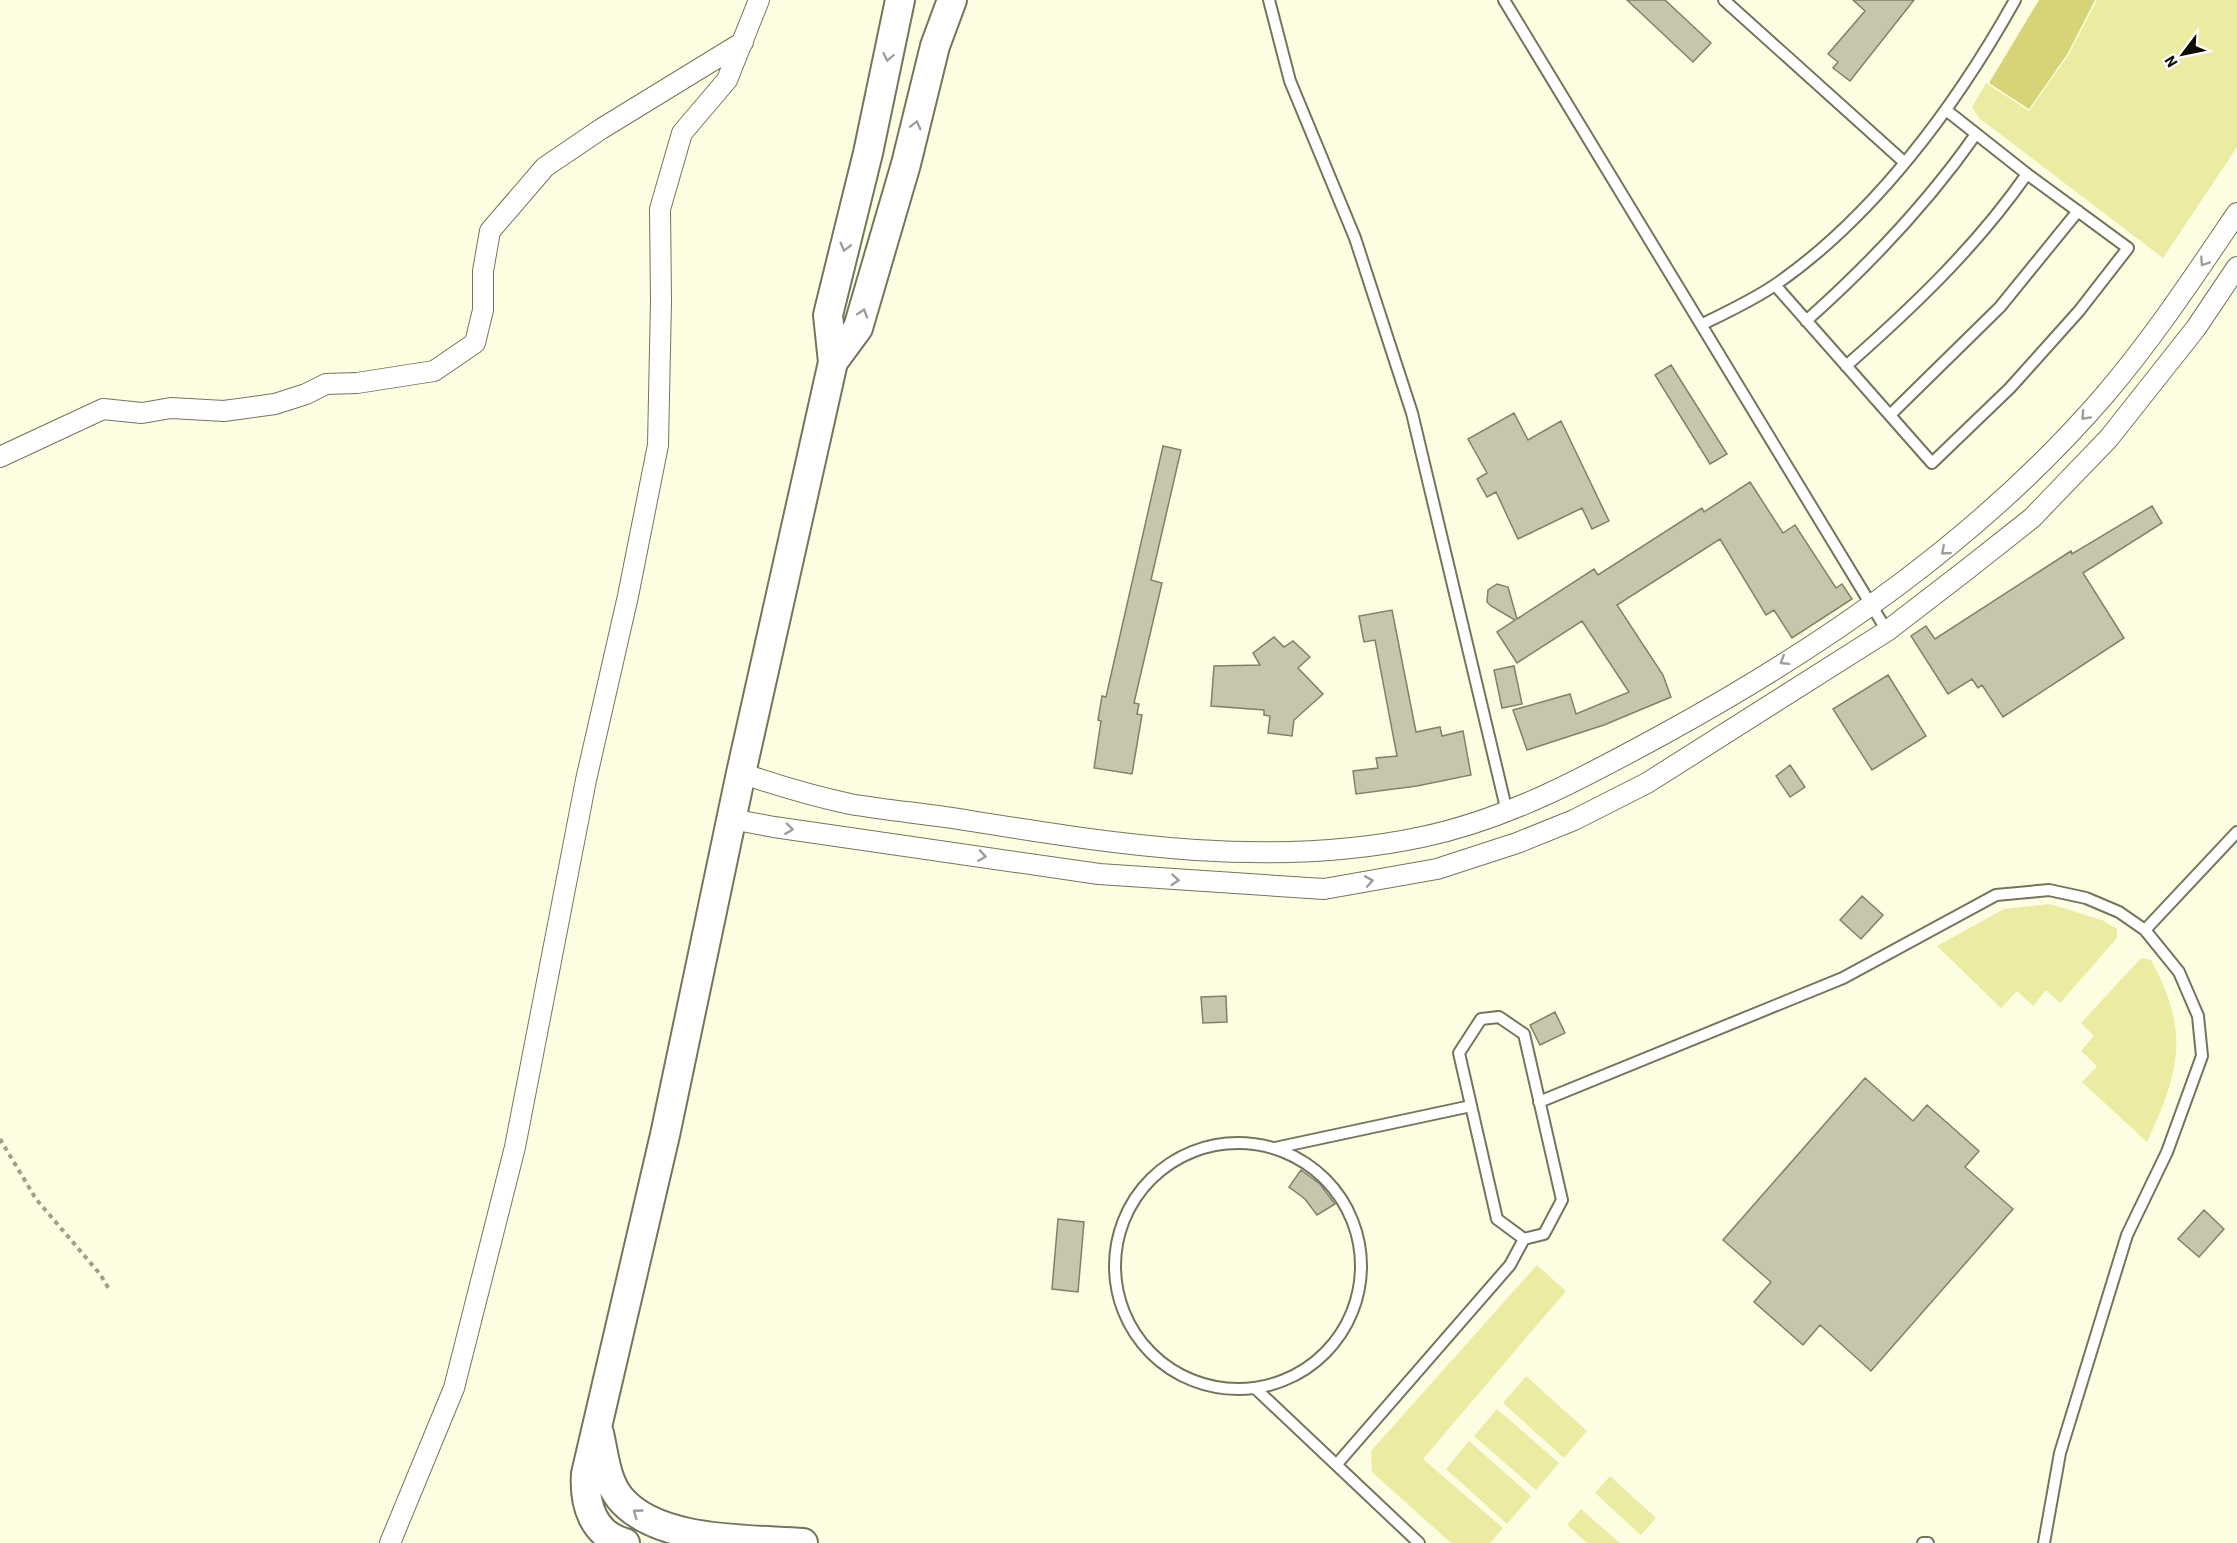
<svg xmlns="http://www.w3.org/2000/svg" width="2237" height="1543" viewBox="0 0 2237 1543" font-family="'Source Sans 3',sans-serif">
  <rect width="100%" height="100%" fill="#fdfde2"/>
  <path fill="#eceba2" d="M2097,0h140v147l-74,111 -184,-140 -7,-11 14,-24 43,28 40,-57z
    M2050,904l52,16 15,9v9l-57,65 -14,-13 -13,16 -16,-15 -16,17 -64,-62 67,-37z
    M2141,958l10,2c39,71 29,111 -4,182l-65,-60 15,-16 -16,-15 13,-15 -13,-13z
    M1537,1265l29,26 -143,168 80,69 -13,15h-39l-79,-71 -1,-21z
    M1526,1376l61,55 -23,27 -61,-55z
    M1497,1409l62,54 -23,27 -62,-54z
    M1469,1441l62,55 -24,28 -61,-55z
    M1610,1476l46,42 -15,17 -46,-42z
    M1581,1509l39,34h-33l-20,-18z"/>
  <path fill="#d7d478" d="M2039,0h56l-27,53 -39,56 -40,-26z"/>
  <path fill="#c6c6ad" stroke="#818169" stroke-width="1.5" d="M1627,0h38l46,43 -18,19z
    M1853,0h61l-64,81 -17,-13 5,-6 -10,-8 37,-43z
    M1671,365l56,89 -17,10 -55,-89z
    M1514,413l14,27 33,-19 48,100 -17,8 -10,-21 -64,31 -22,-47 -9,5 -10,-18 10,-6 -19,-34z
    M1163,446l18,4 -30,130 11,3 -28,120 5,1 -2,10 5,1 -10,59 -38,-6 7,-47 -3,-1 4,-24 4,1z
    M1750,482l33,51 12,-8 41,63 6,-4 10,15 -60,39 -18,-28 -8,5 -46,-76 -103,66 46,70 8,22 -67,28 -77,25 -14,-40 57,-16 6,20 53,-22 -47,-71 -65,42 -20,-31 18,-12 -24,-14 -4,-4 1,-12 9,-6 11,3 9,32 77,-50 4,6 104,-67 2,4z
    M2152,506l10,17 -79,50 41,65 -121,79 -21,-32 -4,3 -6,-9 -24,15 -37,-58 15,-10 9,13 136,-88 1,3z
    M1392,610l24,122 24,-5 2,9 21,-5 8,44 -54,11 -61,8 -3,-23 25,-3 -2,-10 21,-2 -22,-116 -11,2 -5,-26z
    M1274,637l10,10 9,-6 17,16 -12,11 25,26 -29,26 -2,16 -24,-3 2,-17 -6,-1v-5l-53,-4 3,-40 46,-1 -7,-12z
    M1514,666l8,38 -20,4 -8,-38z
    M1888,675l38,61 -54,34 -39,-61z
    M1790,765l15,22 -15,10 -14,-21z
    M1862,896l21,19 -22,24 -21,-19z
    M1226,996l1,26 -24,1 -2,-26z
    M1555,1012l10,21 -25,12 -10,-20z
    M1865,1078l48,43 14,-16 52,46 -14,16 48,42 -142,162 -51,-46 -17,20 -49,-43 17,-20 -48,-42z
    M1301,1170l19,14 15,20 -18,11 -12,-16 -16,-12z
    M2204,1210l20,19 -25,28 -21,-18z
    M1058,1219l26,3 -6,70 -26,-3z"/>
  <g fill="none" stroke-linecap="round" stroke-linejoin="round">
    <g stroke="#75755d" stroke-width="14">
      <path id="service" d="M1269,0l21,81 65,157 57,175 95,399
        M1504,0l383,631
        M1724,0l180,162
        M1775,285l157,178 78,-75 69,-77 49,-63 -101,-74 -81,-64
        M1806,321c64,-57 121,-117 170,-187
        M1703,324c24,-12 50,-24 72,-39 100,-69 182,-181 240,-285
        M1846,366c67,-59 130,-119 181,-192
        M1890,415l110,-108 78,-96
        M2145,930l92,-98
        M1499,1017l25,17 38,166 -18,34 -20,5 -27,-20 -38,-166 22,-34z
        M1539,1102l304,-124 153,-83 53,-5 37,8 33,14 26,18 34,42 19,44 4,40 -35,96 -40,83 -67,218 -16,90
        M1115 1266a123 123 0 1 1 246 0a123 123 0 1 1-246 0Z
        M1275,1148l196,-42
        M1255,1388l164,155
        M1337,1464l173,-199 14,-26
        M1923,1543h5"/>
    </g>
    <g stroke="#75755d" stroke-width="22">
      <path id="minor" d="M0,457l103,-48 39,4 29,-5 53,3 51,-7 31,-10 20,-10 31,-1 77,-12 41,-28 8,-33v-39l7,-40 55,-64 56,-38 142,-87
        M741,773c35,12 72,23 109,31 40,7 81,10 121,17 149,24 301,48 451,16 86,-18 163,-60 240,-102 163,-89 319,-197 441,-338 49,-57 92,-122 134,-184
        M731,819l43,8 325,47 225,15 113,-20 80,-26 57,-23 73,-37 240,-152 78,-60 67,-53 77,-80 87,-110 41,-61
        M390,1543l64,-155 61,-241 71,-367 42,-184 30,-151 3,-144 -1,-92 22,-76 45,-53 32,-80"/>
    </g>
    <g stroke="#75755d" stroke-width="32">
      <path id="secondary" d="M833,362l25,-34 48,-164 29,-118 17,-46
        M599,1433c5,22 7,48 21,65 37,45 128,41 183,45
        M625,1543c-32,-8 -41,-39 -39,-69l79,-339 76,-362 92,-411 -5,-47 40,-162 32,-153"/>
    </g>
    <path stroke="#9f9f8c" stroke-width="4" stroke-dasharray="4.5 4.5" stroke-linecap="butt" d="M0,1139l36,60 64,75 9,15"/>
    <use href="#service" stroke="#fff" stroke-width="10"/>
    <use href="#minor" stroke="#fff" stroke-width="20"/>
    <use href="#secondary" stroke="#fff" stroke-width="28"/>
  </g>
  <defs><path id="oneway-chevron" d="M-2-3.5L2.5 0L-2 3.5" fill="none" stroke-width="1.6" stroke-linecap="round" stroke-linejoin="round" transform="scale(1.5)"/></defs>
  <g stroke="#9e9e9b">
    <use href="#oneway-chevron" transform="translate(888 57) rotate(102)"/>
    <use href="#oneway-chevron" transform="translate(916 125) rotate(-76)"/>
    <use href="#oneway-chevron" transform="translate(845 247) rotate(104)"/>
    <use href="#oneway-chevron" transform="translate(2204 262) rotate(124)"/>
    <use href="#oneway-chevron" transform="translate(863 313) rotate(-72)"/>
    <use href="#oneway-chevron" transform="translate(2085 416) rotate(133)"/>
    <use href="#oneway-chevron" transform="translate(1945 551) rotate(139)"/>
    <use href="#oneway-chevron" transform="translate(1784 661) rotate(148)"/>
    <use href="#oneway-chevron" transform="translate(789 829) rotate(7)"/>
    <use href="#oneway-chevron" transform="translate(982 856) rotate(9)"/>
    <use href="#oneway-chevron" transform="translate(1175 880) rotate(4)"/>
    <use href="#oneway-chevron" transform="translate(1369 881) rotate(-10)"/>
    <use href="#oneway-chevron" transform="translate(637 1513) rotate(-144)"/>
  </g>
  <g transform="translate(2183 54) rotate(238)" stroke="#ffffff" stroke-width="4.5" paint-order="stroke">
  <path d="M0-4.5L10 22L0 15L-10 22Z" fill="#0d0d05"/>
  <text y="-9" font-size="16" font-weight="bold" text-anchor="middle" fill="#0d0d05">N</text>
  </g>
</svg>
